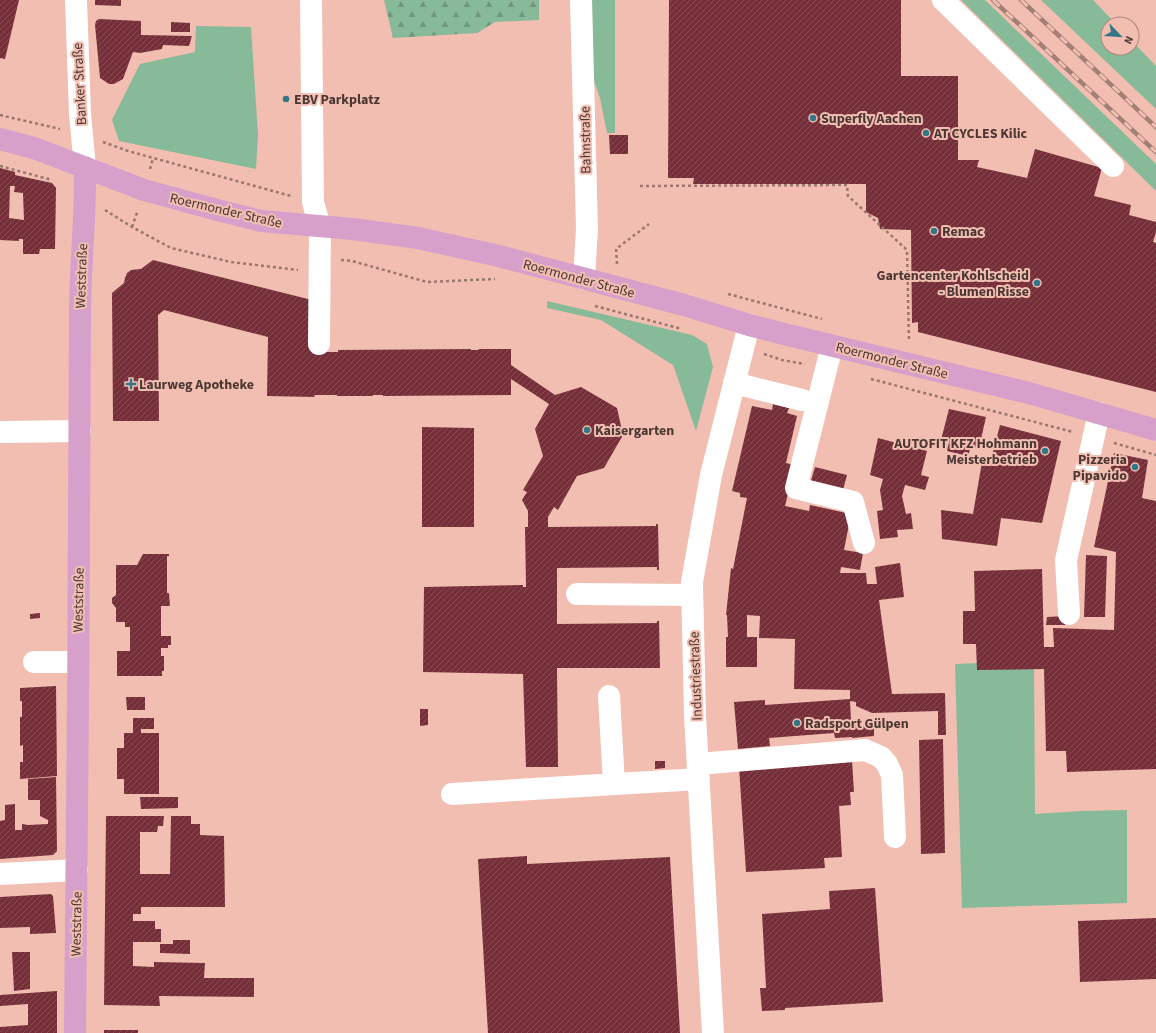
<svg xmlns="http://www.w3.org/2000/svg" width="1156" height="1033" viewBox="0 0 1156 1033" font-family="'Source Sans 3',sans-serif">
  <defs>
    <pattern id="forest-firs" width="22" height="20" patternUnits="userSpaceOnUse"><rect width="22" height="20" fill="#87ba98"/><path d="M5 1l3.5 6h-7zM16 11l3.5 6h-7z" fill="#71987d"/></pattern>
    <pattern id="building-hatch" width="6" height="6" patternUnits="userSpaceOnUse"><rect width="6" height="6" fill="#762f38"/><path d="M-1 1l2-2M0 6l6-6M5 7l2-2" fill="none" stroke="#874d54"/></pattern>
  </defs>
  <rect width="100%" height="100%" fill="#f1beb1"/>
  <path fill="#87ba98" d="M592,0h23v133h-8l-7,-35 -7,-20z
    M961,0h24l171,164v27z
    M1041,0h52l23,24h-8v24h24v-7l24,25v43z
    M196,26l55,1 7,108 -2,34 -137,-28 -7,-21 28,-56 55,-12z
    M547,301l145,34 15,9 6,23 -17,64 -23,-66 -72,-45 -54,-12z
    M1034,661l1,153 46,-3 46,-1v93l-165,5 -7,-244z"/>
  <path fill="url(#forest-firs)" d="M384,0h155v20l-44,2 -18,11 -84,5z"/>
  <path fill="url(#building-hatch)" fill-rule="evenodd" d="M0,0h19l-14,59 -5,-1z
    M95,0h26v6l-26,-1z
    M669,0h232v76h57v84h21l-2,7 50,11 8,-29 67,19 -8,28 37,9 -2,10 27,7v10l-3,10 3,1v149l-238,-60v-10l-6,1 -1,-93 -31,-1 -2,-11 -12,-6v-28h-173l1,-6h-26z
    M99,19l42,2v14l51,1 -3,10 -26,-1 -1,4 -22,4 -7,-1 -10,27 -9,5h-5l-9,-6 -5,-53 1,-4z
    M171,22l19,1v9h-19z
    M609,135h19v19h-18z
    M0,168l15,4v3l37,8 4,5 -1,61h-15l-1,5h-16v-15h-4v2l-19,-1zM10,186h5l-1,6 9,1 1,27 -15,-2z
    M153,260l163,41 -1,51h23v-2l133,-1v1h6l3,-1h31v16l44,30 26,-8 36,21 6,27 -19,33 -27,8 -19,34 -4,-3 -6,10v10l108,-1v-2h2l1,46h-2v-3l-100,1v56l100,-1v-2h2l1,47h-103l1,99h-32l-3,-93 -100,-2 1,-85 99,-2v2h3l-1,-60h3v-16l-6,-11 5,-8 -4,-2 20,-34 -8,-27 14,-25 -38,-25v16l-128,1v-1h-10v1h-36v-1h-22l-1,2 -47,-1 1,-59 -104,-27 -6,5 1,106h-46l-1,-128 12,-10 1,-5 2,-5 4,-3 10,-1z
    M773,404l16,4 -2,5 10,3 -11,47 9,2 -10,41 24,5 1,-6 41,9 -7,36 19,3 -3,17 -19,-3 -1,6h26l1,11h10l-2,-17 25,-4 4,34 -25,3 13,94 53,-1 1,42h-8v-24l-66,2 -16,-7v-4l-6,-1 1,19h7v6l16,2v8l-22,2v-1l-17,1 -1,-5 -65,5 1,8 -32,3 -4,-47 31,-2v5l85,-6v-9l-56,-1 1,-50 -36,-1 1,-22 -13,-1v22h10v30h-31v-30h2l-1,-22h-1l5,-47 2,1 14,-71 -7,-1v-4l-8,-2 20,-85 20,4z
    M949,409l37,8 -7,31 -8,-2 -3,10 -21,-5 2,-9 -8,-2z
    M1000,425l61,16 -19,82 -41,-5 -4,28 -55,-7 -1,-29 32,4 9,-52 9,4 1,-10z
    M422,427l52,1v99h-52z
    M878,438l49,13 -6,24 8,2 -4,13 -20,-5 -3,11 4,18 5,-1 2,16 -16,1 1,7 -18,2 -3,-28 6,-1 -3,-20 3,-11 -13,-4z
    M1114,453l34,7 -6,38 14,3v268l-89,3 -1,-21h-20l-2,-82 -67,1 -1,-26h-13v-33h12l-1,-40 68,-2 2,78h10l-1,-19 61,2 2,-78 -22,-5z
    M815,467l32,8 -4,15 -33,-6z
    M143,554h26v2h-2v37h2l1,13h-9v30h10v9h-3v3h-7v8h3v15h-2v5h-45v-25h13v-24h-5v-5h-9v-14l-4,-5v-5l4,-3v-30h21z
    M1086,555l21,1 -2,61h-21z
    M40,613v5l-10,1v-5z
    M1065,616v9h-19l1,-8z
    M56,686l1,90 -37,3v-17h3v-17l-3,1v-29h2v-16h-2v-13z
    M126,697h19v13h-18z
    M420,709h8v16l-8,1z
    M133,718h21v11h-13v4h18v61h-35v-15h-7v-31h7v-15h9z
    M943,739l2,114 -24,1 -2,-114z
    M852,760l2,32h-4l1,13 -12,1 3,51 -18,1 1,10 -79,4 -7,-105z
    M655,761h10v7l-10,1z
    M56,777l1,74 -4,4 -53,4v-38l5,-1v-15l10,-1v26h7v-6l6,1 20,-1v-4l-8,-4v-16h-12v-21z
    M140,797h38v11l-37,1z
    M106,816h58l-1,10h-5l-1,6h-17v42h30l1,-58h20v8h9v11l24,1 1,71h-84v7h-8v7h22v8h6v13h-28v24l21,1v-5l51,1 -1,15h50v19l-95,-1 1,10 -56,-1z
    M527,856v8l143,-7 10,176h-192l-10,-174z
    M875,888l8,114 -98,6v2l-23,1 -2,-23h6l-4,-74 68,-5 -1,-18z
    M51,894l2,2 3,37 -26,1v-7l-30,1v-31z
    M1156,918v61l-76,3 -2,-61z
    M173,940h17v14l-30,-1v-9h13z
    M12,952h18v37l-16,2z
    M57,991v42h-57v-6l28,-2v-21l-28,2v-11z
    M104,1030h34v3h-34z"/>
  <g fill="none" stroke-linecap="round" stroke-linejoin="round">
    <path stroke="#9a776e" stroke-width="2.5" stroke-dasharray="3 3" stroke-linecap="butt" d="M0,115l60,14
      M103,142l25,9 163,45
      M0,166l52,14
      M150,169l3,-11
      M640,186l207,-1 1,11 59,54 2,92
      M105,210l27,17 39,21 60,14 67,8
      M132,227l6,-17
      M341,260l11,1 75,21 68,-3
      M617,264l-1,-15 33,-25
      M728,294l94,25
      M595,306l87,23
      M764,354l18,6 23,4
      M871,379l202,53
      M1114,443l42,12"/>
    <path stroke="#fff" stroke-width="22" d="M76,0l4,114 5,53
      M311,0l2,202 7,25 -1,117
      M581,0l6,229 -3,50
      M943,0l170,166
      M832,346l-36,142 57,14 11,41
      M734,383l68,17
      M0,432l80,-1
      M577,594l115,1
      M1069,614l-3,-54 33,-147
      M34,662h44
      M609,696l5,88
      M698,764l167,-14 16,7 6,7 5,11 3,62
      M452,794l247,-15
      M0,874l77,-4
      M713,1033l-18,-317 -3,-134 19,-107 38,-150"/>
    <path stroke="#d6a0cb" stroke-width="22" d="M0,139l34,9 110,42 77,21 40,10 92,8 65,9 81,18 185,49 65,20 43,11 237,57 127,37
      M75,1033c2,-239 5,-479 5,-718 0,-50 6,-99 5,-148"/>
    <g stroke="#a37f75" stroke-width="4.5">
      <path id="rail" d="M993,0l163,152
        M1021,0l135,127"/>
    </g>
    <use href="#rail" stroke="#f1beb1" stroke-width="3" stroke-dasharray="9" stroke-linecap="butt"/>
  </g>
  <g fill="#337786" stroke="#f1beb1" stroke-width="1.5">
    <circle cx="286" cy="99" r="4"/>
    <circle cx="813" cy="118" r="4"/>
    <circle cx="926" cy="133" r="4"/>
    <circle cx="934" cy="231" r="4"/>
    <circle cx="1037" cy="283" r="4"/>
    <path d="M129 378h4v4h4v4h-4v4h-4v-4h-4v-4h4z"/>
    <circle cx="587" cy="430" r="4"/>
    <circle cx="1045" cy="451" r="4"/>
    <circle cx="1135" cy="467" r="4"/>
    <circle cx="797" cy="723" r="4"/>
  </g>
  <g text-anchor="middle" stroke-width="4" stroke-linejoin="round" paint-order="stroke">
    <g font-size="14" fill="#4c3732" stroke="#f1beb1">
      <text transform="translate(79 84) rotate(-93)" y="5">Banker Straße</text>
      <text transform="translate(585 140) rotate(-91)" y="5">Bahnstraße</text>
      <text transform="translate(226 210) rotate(13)" y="5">Roermonder Straße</text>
      <text transform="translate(81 276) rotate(-88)" y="5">Weststraße</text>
      <text transform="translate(579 278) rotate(15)" y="5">Roermonder Straße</text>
      <text transform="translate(892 360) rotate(14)" y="5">Roermonder Straße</text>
      <text transform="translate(78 600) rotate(-89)" y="5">Weststraße</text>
      <text transform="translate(695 676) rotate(-92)" y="5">Industriestraße</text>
      <text transform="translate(76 924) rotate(-89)" y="5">Weststraße</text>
    </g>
    <g font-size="14" font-weight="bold" fill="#4c3732" stroke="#f1beb1" text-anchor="start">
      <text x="294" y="104">EBV Parkplatz</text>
      <text x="821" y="123">Superfly Aachen</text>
      <text x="934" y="138">AT CYCLES Kilic</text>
      <text x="942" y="236">Remac</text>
      <text x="1029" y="280" text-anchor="end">Gartencenter Kohlscheid<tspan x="1029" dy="16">- Blumen Risse</tspan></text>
      <text x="139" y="389">Laurweg Apotheke</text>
      <text x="595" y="435">Kaisergarten</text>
      <text x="1037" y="448" text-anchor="end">AUTOFIT KFZ Hohmann<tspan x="1037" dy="16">Meisterbetrieb</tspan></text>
      <text x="1127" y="464" text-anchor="end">Pizzeria<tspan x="1127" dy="16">Pipavido</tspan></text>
      <text x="805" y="728">Radsport Gülpen</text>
    </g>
  </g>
  <g transform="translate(1120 36) rotate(115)"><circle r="19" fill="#f1beb1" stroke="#af887e"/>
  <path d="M0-3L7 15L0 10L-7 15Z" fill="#337786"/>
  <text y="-6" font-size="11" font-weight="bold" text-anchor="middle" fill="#4c3732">N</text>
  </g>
</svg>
